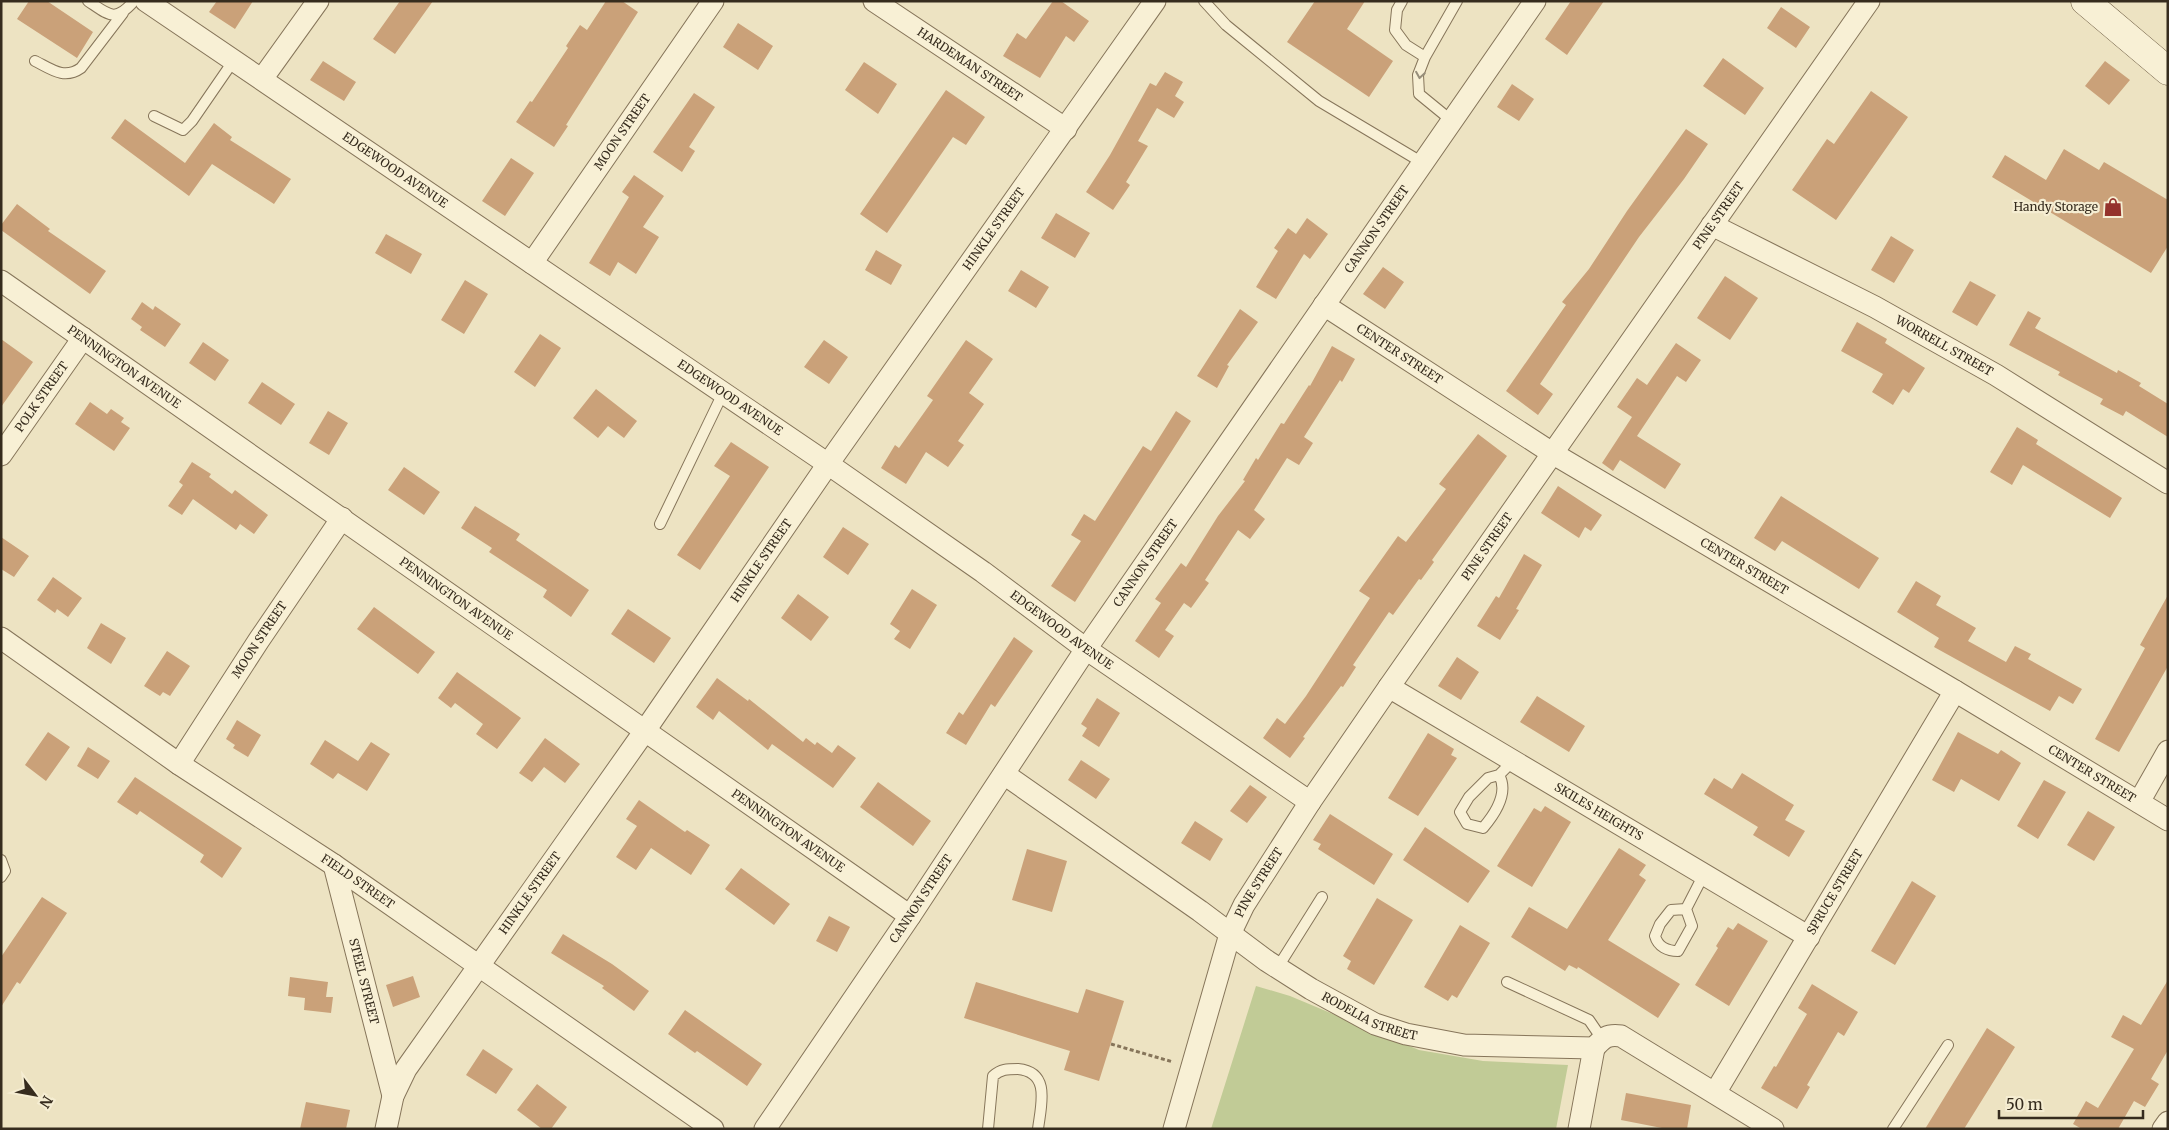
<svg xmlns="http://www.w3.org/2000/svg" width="2169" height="1130" viewBox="0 0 2169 1130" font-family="Merriweather,serif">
  <rect width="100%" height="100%" fill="#ede3c2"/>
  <path fill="#c1cb96" d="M1256,986l34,10 129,54 64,11 85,4 -12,64h-345z"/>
  <path fill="#caa179" d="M29,1h18l46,31 -16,26 -60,-39z
    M217,1h36l-18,28 -26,-17z
    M400,1h33l-38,53 -22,-15z
    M606,1h16l16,11 -72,113 2,1 -14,21 -38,-25 14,-21 2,1 36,-54 -2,-2 14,-21 7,5z
    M1053,1h8l28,20 -15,21 -8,-6 -26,42 -37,-22 14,-23 9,6z
    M1315,1h50l-18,28 46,32 -24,36 -82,-55z
    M1571,1h33l-37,54 -22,-16z
    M1781,7l29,20 -14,21 -29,-20z
    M738,23l35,23 -15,24 -35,-23z
    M1723,58l41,30 -19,27 -42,-29z
    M323,61l33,21 -12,19 -34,-21z
    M2105,61l25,19 -21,25 -24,-19z
    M864,62l33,22 -19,30 -33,-24z
    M1165,72l18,10 -8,14 9,6 -10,16 -17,-10 -19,33 10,5 -22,36 4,3 -17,25 -27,-18 24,-37 40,-72 6,3z
    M1512,84l22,15 -15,22 -22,-14z
    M946,90l39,27 -19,28 -13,-8 -66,96 -27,-19z
    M1871,91l37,26 -72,103 -44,-30 35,-51 7,5z
    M694,93l21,14 -26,40 6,4 -13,21 -29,-20z
    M125,119l60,44 29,-40 18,14 -2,3 61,39 -17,25 -62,-40 -23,32 -78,-58z
    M1686,129l22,15 -24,35 -45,58 -99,147 13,10 -15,21 -32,-24 60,-86 -4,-3 27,-33 38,-58z
    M2064,149l35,21 5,-8 64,38v46l-17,27 -159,-96 13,-22 41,25z
    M511,158l23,15 -29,43 -23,-15z
    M634,175l30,21 -21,31 16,10 -23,37 -18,-12 -8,14 -21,-13 40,-66 -7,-5z
    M17,204l33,25 -2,2 58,40 -16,23 -89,-64v-5z
    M1056,213l34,20 -15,25 -34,-20z
    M1307,218l21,16 -18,25 -6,-5 -28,45 -20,-12 22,-36 -4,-3 14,-20 8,6z
    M386,234l36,20 -11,20 -36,-21z
    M1891,236l23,14 -20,33 -23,-13z
    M876,250l26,15 -11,20 -26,-15z
    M1383,267l21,15 -19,27 -22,-15z
    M1021,270l28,17 -13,21 -28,-17z
    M1725,276l33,22 -28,42 -33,-22z
    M465,280l23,14 -24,40 -23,-14z
    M1970,281l26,14 -19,31 -25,-14z
    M142,302l11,8 2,-4 26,18 -16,23 -25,-17 2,-3 -11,-8z
    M1240,309l18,13 -31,43 2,1 -12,22 -20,-12z
    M2028,311l13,7 -6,10 82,45 1,-3 23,13 -2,3 29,18v33l-42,-26 -3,5 -23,-12 3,-5 -45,-24 2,-3 -51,-27z
    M1857,322l30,17 -2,4 40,25 -16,25 -6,-4 -10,16 -21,-13 11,-18 -42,-23z
    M540,334l21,14 -26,39 -21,-15z
    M1,339l32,23 -32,45z
    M824,340l24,17 -19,27 -25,-17z
    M966,340l27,19 -24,34 15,11 -26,37 6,4 -16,22 -22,-15 -20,32 -25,-16 14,-23 4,3 34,-48 -6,-4z
    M203,342l26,18 -14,21 -26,-18z
    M1676,343l25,17 -15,22 -9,-6 -40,60 44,28 -16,25 -45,-29 -7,11 -11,-8 30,-46 -15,-10 20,-29 10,7z
    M1332,346l23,13 -13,23 -2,-2 -36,57 9,6 -14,22 -12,-7 -33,52 11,9 -15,20 -12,-9 -33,50 4,3 -18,25 -7,-5 -19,27 9,6 -15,22 -24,-17 26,-38 -6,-4 26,-36 5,4 32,-51 27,-35 -2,-1 13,-22 2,2 23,-37 3,1 25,-39 1,1z
    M262,382l33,22 -14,21 -33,-22z
    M596,389l41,32 -13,17 -16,-12 -10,12 -25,-20z
    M90,402l17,12 4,-5 13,9 -3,4 9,6 -16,23 -39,-27z
    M328,411l20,12 -19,32 -20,-12z
    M1176,411l15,10 -116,181 -24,-16 30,-45 -10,-6 13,-21 11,7 48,-75 8,5z
    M2017,427l21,13 -2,4 86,54 -12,20 -87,-53 -11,20 -22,-13z
    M1478,434l29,22 -75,104 2,2 -13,18 -2,-1 -26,36 -4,-3 -36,53 3,2 -13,20 -2,-1 -38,51 2,1 -15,20 -27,-20 14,-20 8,6 21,-28 64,-98 -11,-7 39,-55 8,6 40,-53 -7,-5z
    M731,442l38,25 -69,103 -23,-15 53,-79 -16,-10z
    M192,462l19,12 -2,3 23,17 3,-4 33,25 -14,19 -14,-10 -4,6 -43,-31 -11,16 -14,-9 15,-21 -4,-3z
    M404,467l36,25 -16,23 -36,-25z
    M1558,486l44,29 -11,16 -6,-4 -6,11 -38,-25z
    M1781,496l98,62 -20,31 -77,-48 -7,10 -21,-13z
    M475,506l45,28 -4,6 73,50 -18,27 -28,-20 4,-7 -58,-38 3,-4 -31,-20z
    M843,527l26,17 -21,31 -25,-18z
    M1,537l28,19 -15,21 -13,-8z
    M1524,554l18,11 -26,44 3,1 -19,30 -23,-14 19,-30 3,2z
    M53,577l29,21 -14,19 -11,-8 -2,4 -18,-13z
    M1916,581l25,15 -5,9 40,23 -8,13 38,21 9,-16 16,8 -3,5 54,30 -9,15 -14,-8 -9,15 -116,-64 5,-9 -42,-26z
    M912,589l25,16 -27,44 -16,-10 6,-8 -10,-7z
    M798,594l31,23 -18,24 -30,-23z
    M2168,595v71l-49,86 -24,-13 50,-91 -5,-3z
    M374,607l61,45 -17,22 -61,-45z
    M628,609l43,29 -17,25 -43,-29z
    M101,623l25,15 -15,26 -24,-16z
    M1014,637l19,14 -38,56 -4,-3 -25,41 -20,-12 13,-21 4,3z
    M167,651l23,15 -20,30 -7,-4 -3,4 -16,-10z
    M1457,657l22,15 -18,28 -23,-14z
    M457,672l64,46 -24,31 -21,-15 7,-10 -28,-21 -4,5 -13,-10z
    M717,678l31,23 1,-2 54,43 3,-4 9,7 2,-3 15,11 6,-8 18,13 -23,30 -61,-44 -4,6 -49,-39 -6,9 -17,-13z
    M1537,696l48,30 -16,26 -49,-30z
    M1097,698l23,15 -21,34 -17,-11 5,-8 -6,-4z
    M237,720l24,15 -13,22 -15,-9 2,-3 -9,-6z
    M48,732l22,15 -24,34 -21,-16z
    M1958,732l40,22 3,-4 20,13 -22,38 -38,-22 -7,13 -22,-12z
    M1428,733l26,16 -3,6 6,3 -39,58 -30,-18z
    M545,738l35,26 -15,19 -21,-16 -12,15 -13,-9z
    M325,740l33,21 13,-19 19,12 -23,37 -29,-18 -5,6 -23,-15z
    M88,747l22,14 -12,18 -21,-13z
    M1081,760l29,19 -14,20 -28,-19z
    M1742,773l52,32 -9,15 20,11 -16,26 -36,-22 5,-8 -54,-33 10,-16 18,11z
    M135,777l107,71 -20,30 -22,-16 4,-7 -64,-44 -3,4 -20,-13z
    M2044,780l22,12 -28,47 -21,-13z
    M878,782l53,39 -18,25 -53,-39z
    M1250,785l17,12 -20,26 -17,-12z
    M639,800l46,32 2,-2 23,15 -19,30 -40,-27 -15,22 -20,-13 21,-31 -11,-7z
    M1545,806l26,16 -39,65 -35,-21 37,-58 7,4z
    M2088,811l27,16 -21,34 -27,-16z
    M1330,814l63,40 -19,31 -56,-36 3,-5 -8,-4z
    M1195,821l28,18 -13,22 -29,-18z
    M1425,827l65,44 -22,32 -65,-43z
    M1619,848l27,17 -7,10 7,5 -38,60 72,44 -22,34 -80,-51 -1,2 -8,-4 -4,6 -54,-34 18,-30 38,22z
    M1027,849l40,12 -15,51 -40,-12z
    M741,868l49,36 -16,21 -49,-36z
    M1912,881l24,15 -41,69 -24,-14z
    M42,897l25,16 -47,71 -3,-2 -16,25v-50z
    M1377,898l36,22 -39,65 -27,-16 4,-8 -8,-5z
    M829,916l21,11 -13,25 -21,-11z
    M1738,923l30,18 -39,65 -34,-21 23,-37 -2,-2 12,-19 5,3z
    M1460,925l30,18 -33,55 -5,-3 -4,6 -24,-14z
    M563,934l49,30 37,27 -15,20 -32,-23 2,-2 -53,-33z
    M413,976l7,21 -27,10 -7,-22z
    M290,977l38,5 -2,15h7l-2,16 -27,-3 1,-12 -17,-2z
    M2168,980v70l-17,29 8,5 -14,23 -11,-6 -16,28h-36l-9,-5 13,-23 12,7 36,-59 -23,-12 12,-22 18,10z
    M976,982l102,31 8,-24 38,12 -25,80 -35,-11 6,-19 -106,-33z
    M1812,984l46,28 -14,24 -6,-4 -31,53 3,2 -13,22 -36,-21 13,-22 2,1 31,-53 -9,-6z
    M685,1010l77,54 -15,22 -50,-35 -2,2 -27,-19z
    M1987,1028l28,19 -51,82h-39z
    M483,1049l30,20 -17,25 -30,-19z
    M537,1084l30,23 -16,22h-9l-25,-19z
    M1626,1093l65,12 -4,24h-20l-46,-9z
    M306,1102l44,8 -4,19h-46z"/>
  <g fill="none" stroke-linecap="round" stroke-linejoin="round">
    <g stroke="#86755a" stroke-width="12">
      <path id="lane" d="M88,1c21,14 27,22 46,0
        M1204,1l22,24 93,76 104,62
        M1402,1l-5,9 -2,20 11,15 19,12
        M35,61c16,8 29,19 46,7l42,-55
        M154,116l29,14 9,-9 42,-61
        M1452,121l-33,-27 -1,-19 7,-18 32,-56
        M660,524l63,-131
        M1499,775c10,18 -4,39 -16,53l-16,-4 -7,-12 9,-15 19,-19 11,-3 15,-15
        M1,860l4,11 -4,6
        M1686,909l-15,1 -11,14 -5,12c3,11 13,15 23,15l14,-25 -6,-17 18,-35
        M1278,967l44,-70
        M1507,982l82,38 13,19
        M988,1129l5,-53c8,-7 14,-7 25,-7 33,3 23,36 20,60
        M1893,1129l55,-84"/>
    </g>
    <g stroke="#86755a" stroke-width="23">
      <g id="street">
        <path id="s1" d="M146,1l682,463 155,108 103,77 224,153"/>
        <path id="s2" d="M874,1l192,128"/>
        <path d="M262,79l56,-78"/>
        <path id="s3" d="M1712,225l163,82 121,68 172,108"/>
        <path id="s4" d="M532,263l181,-262"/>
        <path id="s5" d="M1,281l909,635"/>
        <path id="s6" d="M1324,305l228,148 403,238 213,129"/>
        <path id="s7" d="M1,455l82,-117"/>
        <path id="s8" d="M1,638l178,126 155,101 379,264"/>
        <path id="s9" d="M1389,687l420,250"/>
        <path id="s10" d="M179,764l80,-124 83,-122"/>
        <path id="s11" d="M1004,774l196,137 67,50 44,28 64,35 31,10 58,11 130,3c9,-10 13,-14 27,-12l152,93"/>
        <path d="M2139,802l29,-51"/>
        <path id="s12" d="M334,865l59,231"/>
        <path id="s13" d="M1715,1093l240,-402"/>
        <path id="s14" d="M386,1129l7,-33 13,-27 238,-337 184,-268 327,-463"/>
        <path id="s15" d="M765,1129l145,-213 176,-267 449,-648"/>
        <path id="s16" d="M1174,1129l56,-195 14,-29 66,-103 79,-115 480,-686"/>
        <path d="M1579,1129l15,-81"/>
        <path d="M2163,1129l5,-7"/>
      </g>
    </g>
    <g stroke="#68563d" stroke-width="29">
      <path id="secondary" d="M2085,1l83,70"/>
    </g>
    <path stroke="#86755a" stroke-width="3" stroke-dasharray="4 2.5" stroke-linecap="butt" d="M1111,1044l62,18"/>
    <use href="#lane" stroke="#f8f0d5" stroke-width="10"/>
    <use href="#street" stroke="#f8f0d5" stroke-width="21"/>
    <use href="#secondary" stroke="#f8f0d5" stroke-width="28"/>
  </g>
  <defs><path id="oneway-chevron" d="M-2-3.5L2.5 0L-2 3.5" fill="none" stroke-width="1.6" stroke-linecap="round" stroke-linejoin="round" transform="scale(1.25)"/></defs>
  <use stroke="#978e7a" href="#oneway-chevron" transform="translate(1420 75) rotate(99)"/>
  <defs>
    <g id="shop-bare" transform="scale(1.5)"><path d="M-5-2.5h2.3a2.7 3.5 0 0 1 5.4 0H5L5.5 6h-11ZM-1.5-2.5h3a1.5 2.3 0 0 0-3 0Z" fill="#94322b" stroke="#f5edd2" stroke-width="2.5" paint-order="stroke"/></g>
  </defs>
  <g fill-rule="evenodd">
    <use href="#shop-bare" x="2113" y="207"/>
  </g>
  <g text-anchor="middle" stroke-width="4.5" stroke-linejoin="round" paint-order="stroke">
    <g font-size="12" fill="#362c1e" stroke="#f5edd2">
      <text dy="4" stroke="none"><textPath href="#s2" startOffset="115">HARDEMAN STREET</textPath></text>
      <text dy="4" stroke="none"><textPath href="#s4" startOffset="159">MOON STREET</textPath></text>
      <text dy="4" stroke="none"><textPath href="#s1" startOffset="301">EDGEWOOD AVENUE</textPath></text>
      <text dy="4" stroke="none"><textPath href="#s16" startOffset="1072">PINE STREET</textPath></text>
      <text dy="4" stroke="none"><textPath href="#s15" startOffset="1088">CANNON STREET</textPath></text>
      <text dy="4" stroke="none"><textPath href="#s14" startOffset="1089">HINKLE STREET</textPath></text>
      <text dy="4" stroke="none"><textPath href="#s3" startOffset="262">WORRELL STREET</textPath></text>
      <text dy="4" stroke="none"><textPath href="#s6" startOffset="90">CENTER STREET</textPath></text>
      <text dy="4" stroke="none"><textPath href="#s5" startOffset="150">PENNINGTON AVENUE</textPath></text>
      <text dy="4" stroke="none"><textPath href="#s7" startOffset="71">POLK STREET</textPath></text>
      <text dy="4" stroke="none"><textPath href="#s1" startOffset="706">EDGEWOOD AVENUE</textPath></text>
      <text dy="4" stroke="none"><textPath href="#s16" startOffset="668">PINE STREET</textPath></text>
      <text dy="4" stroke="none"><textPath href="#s14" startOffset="684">HINKLE STREET</textPath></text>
      <text dy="4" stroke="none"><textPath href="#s15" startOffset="682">CANNON STREET</textPath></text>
      <text dy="4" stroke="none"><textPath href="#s6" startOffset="495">CENTER STREET</textPath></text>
      <text dy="4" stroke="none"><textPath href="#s5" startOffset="555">PENNINGTON AVENUE</textPath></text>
      <text dy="4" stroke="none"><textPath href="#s1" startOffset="1111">EDGEWOOD AVENUE</textPath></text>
      <text dy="4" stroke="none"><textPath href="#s10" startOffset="148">MOON STREET</textPath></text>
      <text dy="4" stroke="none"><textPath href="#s6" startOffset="900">CENTER STREET</textPath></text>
      <text dy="4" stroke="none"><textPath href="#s9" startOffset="244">SKILES HEIGHTS</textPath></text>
      <text dy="4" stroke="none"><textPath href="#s5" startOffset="960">PENNINGTON AVENUE</textPath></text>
      <text dy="4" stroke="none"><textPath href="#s8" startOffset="432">FIELD STREET</textPath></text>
      <text dy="4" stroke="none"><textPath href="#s16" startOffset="262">PINE STREET</textPath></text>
      <text dy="4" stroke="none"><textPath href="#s13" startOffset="234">SPRUCE STREET</textPath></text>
      <text dy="4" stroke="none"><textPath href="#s14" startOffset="279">HINKLE STREET</textPath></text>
      <text dy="4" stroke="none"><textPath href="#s15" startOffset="278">CANNON STREET</textPath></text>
      <text dy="4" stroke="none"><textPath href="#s12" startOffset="120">STEEL STREET</textPath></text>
      <text dy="4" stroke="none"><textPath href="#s11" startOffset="440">RODELIA STREET</textPath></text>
    </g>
    <g font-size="12" fill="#362c1e" stroke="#f5edd2" text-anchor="end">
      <text x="2098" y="211">Handy Storage</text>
    </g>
  </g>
  <rect width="2169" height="1130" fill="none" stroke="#362c1e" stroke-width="5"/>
  <g transform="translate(35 1095) rotate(122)" stroke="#f5edd2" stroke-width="4" paint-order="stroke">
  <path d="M0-4L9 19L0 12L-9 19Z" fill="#362c1e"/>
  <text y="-8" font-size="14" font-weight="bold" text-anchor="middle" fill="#362c1e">N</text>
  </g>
  <path d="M1999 1110v8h144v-8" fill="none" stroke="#362c1e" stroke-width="2.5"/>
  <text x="2006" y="1110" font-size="15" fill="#362c1e" stroke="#f5edd2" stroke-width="4" paint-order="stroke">50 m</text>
</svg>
